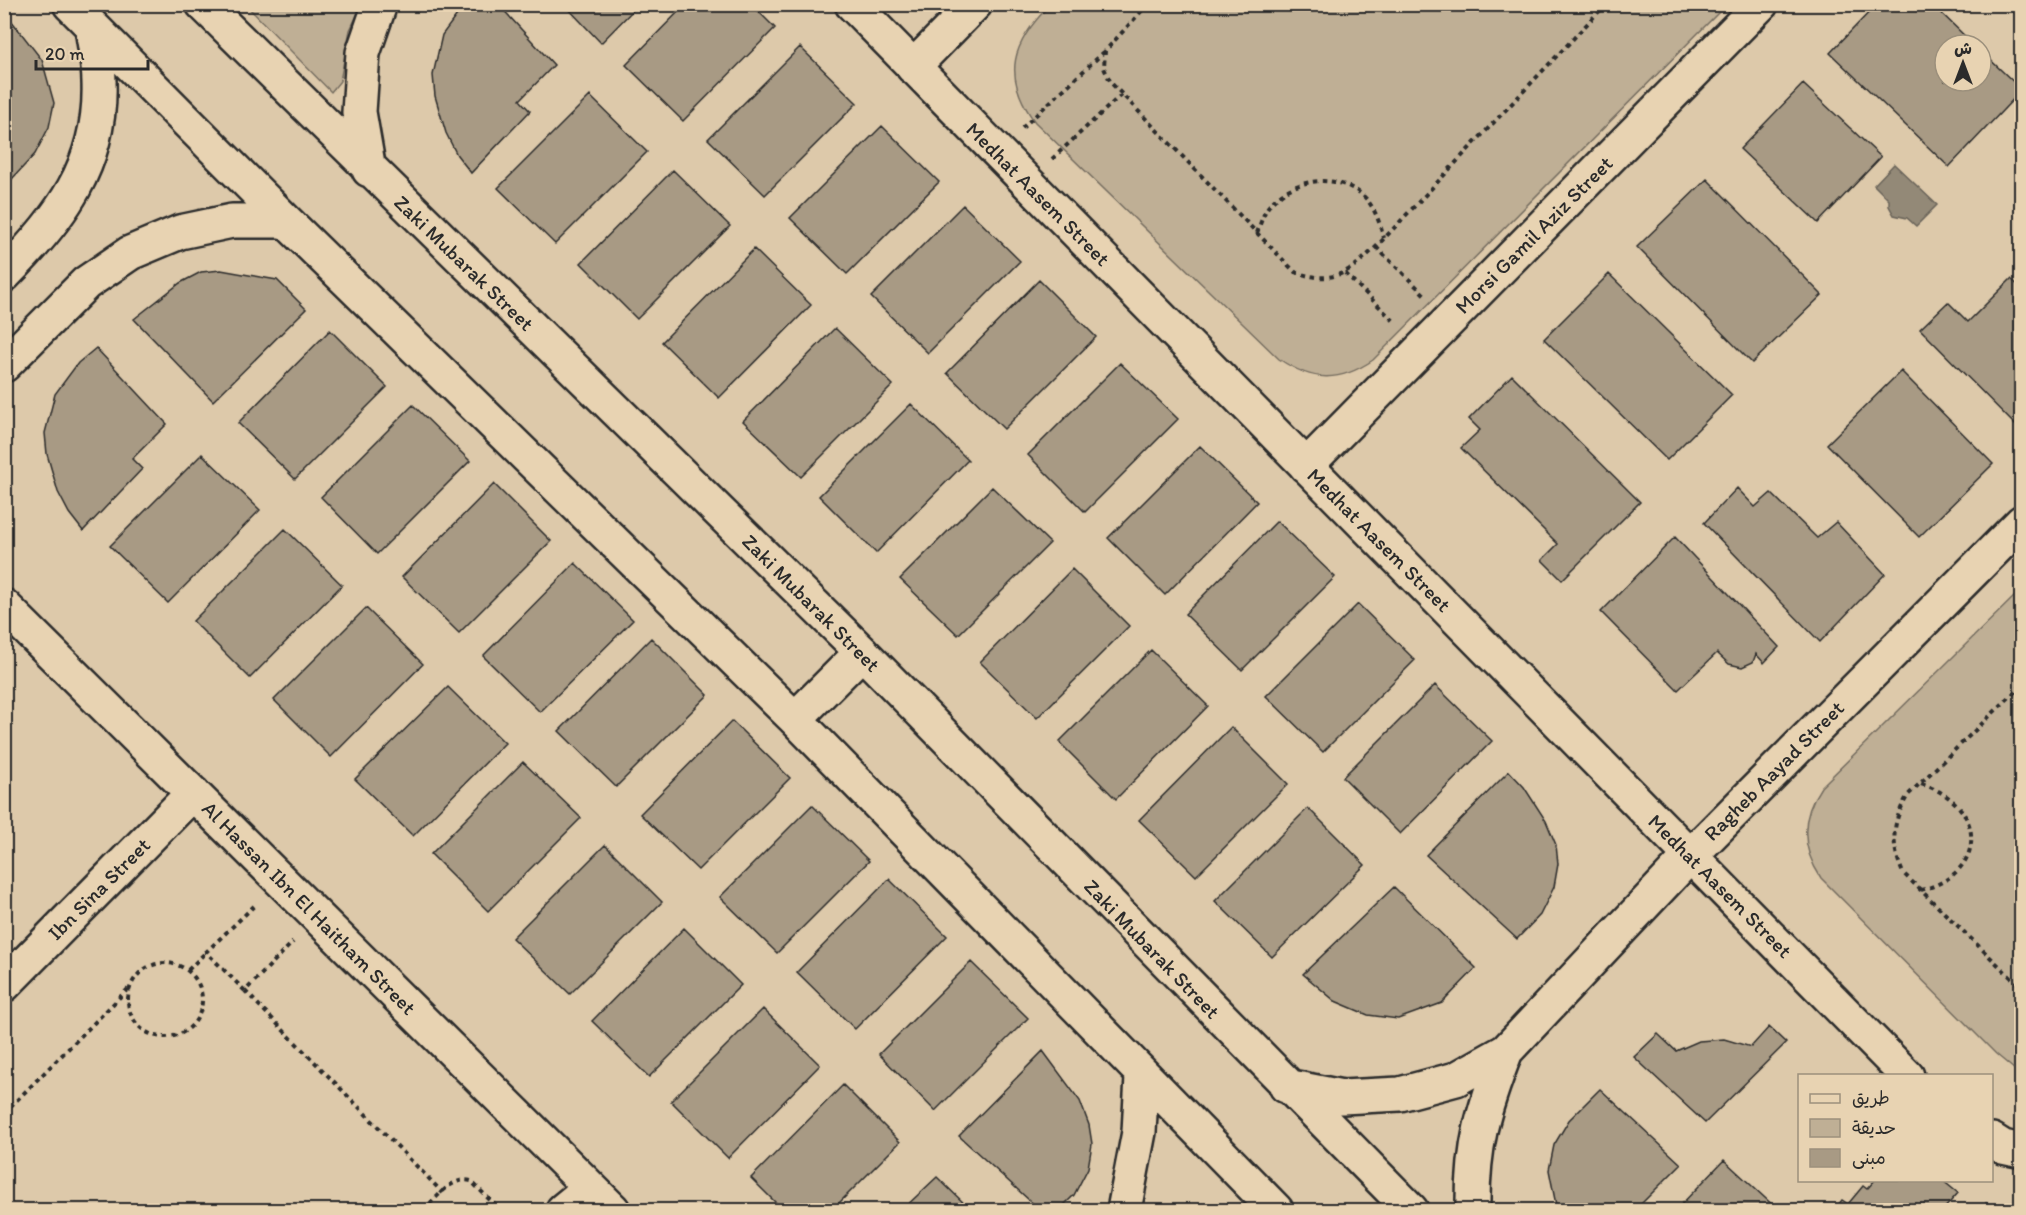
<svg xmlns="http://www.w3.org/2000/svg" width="2026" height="1215" viewBox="0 0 2026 1215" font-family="Itim,'Playpen Sans Arabic',sans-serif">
  <rect width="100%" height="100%" fill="#ddc9aa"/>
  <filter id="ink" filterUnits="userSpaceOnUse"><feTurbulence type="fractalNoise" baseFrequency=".0167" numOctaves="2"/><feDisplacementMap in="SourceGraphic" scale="12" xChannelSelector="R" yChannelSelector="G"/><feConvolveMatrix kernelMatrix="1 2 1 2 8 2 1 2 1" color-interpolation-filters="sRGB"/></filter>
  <g filter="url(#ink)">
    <path fill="#bfaf95" stroke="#756d60" stroke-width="1.5" d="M246,5h116l-12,25 -10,51 -9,11z
      M1050,5v-1l676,1 -353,355c-34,23 -60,22 -94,-1l-244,-237c-34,-47 -23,-79 15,-117z
      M2021,590v485l-25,-21 -175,-176c-20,-30 -21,-60 0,-91z"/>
    <path fill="#938977" stroke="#696359" stroke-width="1.5" d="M1894,164l43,41 -21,21 -9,-8 -13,-3 -5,-9v-6l-15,-15z"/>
    <path fill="#a89a84" stroke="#2b2b2b" stroke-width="1.5" d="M465,4h33l56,61 -34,35 10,11 -59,62 -14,-18 -11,-22 -11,-37 -2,-21 9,-40z
      M564,4h75l-38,39z
      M686,4h65l24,24 -92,93 -57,-56z
      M1877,4h55l42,41h-29v36h36v-30l41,39 -73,77 -119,-114z
      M2006,4h16v16z
      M4,11l38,49 12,43 -5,24 -14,27 -23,25 -8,-7z
      M800,47l57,56 -92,92 -57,-56z
      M1803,84l78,73 -63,66 -78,-74z
      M590,96l57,56 -92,92 -57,-56z
      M882,126l57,56 -92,92 -57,-56z
      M673,170l57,56 -93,93 -56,-56z
      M1707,179l115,116 -70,68 -115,-116z
      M963,205l57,56 -92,92 -57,-56z
      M754,249l57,56 -92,93 -57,-56z
      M221,270l56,10 29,29 -93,92 -79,-82 46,-36 21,-11z
      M1609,274l123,121 -65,65 -123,-121z
      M2011,279l11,10v143l-102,-103 28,-27 20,20z
      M1039,280l57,57 -92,92 -57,-56z
      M835,328l58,57 -92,92 -58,-56z
      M330,330l57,57 -92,92 -57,-56z
      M96,348l71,76 -35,35 10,10 -59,62 -14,-18 -11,-21 -11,-38 -2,-21 10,-39 23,-31z
      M1120,363l58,56 -93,93 -57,-57z
      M1901,371l92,93 -74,73 -92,-93z
      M1512,375l128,127 -78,78 -20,-20 16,-16 -97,-96 19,-18 -11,-11z
      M911,404l57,56 -92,93 -57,-57z
      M413,405l57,56 -93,93 -56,-57z
      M1200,446l57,56 -92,93 -57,-57z
      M202,454l58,56 -92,93 -58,-57z
      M494,484l57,57 -92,92 -57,-56z
      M992,487l58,56 -92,92 -58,-56z
      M1737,488l18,19 16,-14 46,45 19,-16 49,52 -65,68 -116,-119z
      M1277,521l58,56 -93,93 -57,-56z
      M285,529l57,56 -92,93 -57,-57z
      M1675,537l104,110 -15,16 -8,-9 -3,8 -11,5 -13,-3 -12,-11 -39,37 -77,-78z
      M575,563l58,57 -93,92 -57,-56z
      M1072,569l57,57 -92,92 -57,-56z
      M1358,604l57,56 -92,92 -57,-56z
      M366,608l57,56 -92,93 -57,-57z
      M651,638l57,57 -92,92 -57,-56z
      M1151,650l57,56 -92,93 -57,-57z
      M1435,685l57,56 -92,93 -57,-57z
      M448,687l57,56 -92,93 -58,-57z
      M732,721l58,57 -92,92 -58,-56z
      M1231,727l57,57 -92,92 -57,-56z
      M523,762l58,56 -93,93 -57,-57z
      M1509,771l15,16 22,34 10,24 2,19 -4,23 -14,28 -23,24 -91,-84z
      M812,805l57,56 -92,92 -57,-56z
      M1308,808l57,57 -93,92 -57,-56z
      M605,845l57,57 -92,92 -58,-56z
      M889,879l58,57 -92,93 -58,-57z
      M1394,887l82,81 -34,35 -44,16 -30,-4 -33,-14 -32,-27z
      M684,928l57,57 -92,92 -57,-56z
      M971,962l57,56 -93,93 -56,-57z
      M763,1009l57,56 -92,93 -57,-57z
      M1769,1027l17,16 -81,80 -71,-66 24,-23 18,17 23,-10 25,-2 27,8z
      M1043,1051l37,50 9,24 3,19 -4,24 -14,27 -15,15h-19l-81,-74z
      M843,1085l57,57 -68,68h-49l-32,-32z
      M1600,1089l81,75 -46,46h-78l-8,-40 5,-25 15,-25z
      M1724,1160l54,50h-102z
      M937,1177l34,33h-69z
      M1875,1180h67l16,13 -15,17h-109l8,-10 6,4 15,-18 4,3z
      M1986,1203l20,7h-23z"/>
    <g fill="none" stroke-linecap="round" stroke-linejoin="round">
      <g stroke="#2b2b2b" stroke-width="38">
        <path id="minor" d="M70,4l216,217 509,498 481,491
          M203,4l659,648 549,558
          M852,4l1055,1072
          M913,67l62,-63
          M369,170l-10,-58 4,-59 17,-49
          M4,275c56,-56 98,-110 95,-193 0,-18 -5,-37 -7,-55
          M4,365l82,-82 44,-30 50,-21 52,-11h54
          M1306,466l455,-462
          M4,606l609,604
          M795,719l67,-67
          M4,985l189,-192
          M1286,1086l56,11 58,-3 56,-15 50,-28 184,-195 332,-334
          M1992,1140l11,7 19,4
          M563,1210l27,-22
          M1124,1210l15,-78 3,-55
          M1473,1210c-1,-64 10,-100 33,-159"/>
      </g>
      <path stroke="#2b2b2b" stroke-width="4" stroke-dasharray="4.5 4.5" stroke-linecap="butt" d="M1148,4l-43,47 -1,17 7,15 184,189c38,13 54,1 81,-25l230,-243
        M1022,128l82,-76
        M1052,159l70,-65
        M1257,233c3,-8 6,-19 11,-26 21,-27 63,-35 92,-14 14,11 19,28 24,45
        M1376,247l49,48
        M1345,273l51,50
        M2022,685l-114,110c-16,27 -18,48 -5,78l119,115
        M1921,784c66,20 68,89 0,106
        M254,906l-48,46 39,39 48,-49
        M128 1000a37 37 0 1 1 74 0a37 37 0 1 1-74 0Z
        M188,970l18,-18
        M245,991l198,202
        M4,1113l124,-124
        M431,1210l-4,-4c13,-11 26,-30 44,-25l29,29"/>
      <use href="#minor" stroke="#e8d3b2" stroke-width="33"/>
    </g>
  </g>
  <g text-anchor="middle" stroke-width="6" stroke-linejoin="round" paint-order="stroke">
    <g font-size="21" fill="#2b2b2b" stroke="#e8d3b2">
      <text transform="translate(1038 194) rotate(45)" y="7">Medhat Aasem Street</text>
      <text transform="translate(1534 235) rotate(-45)" y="7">Morsi Gamil Aziz Street</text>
      <text transform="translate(464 263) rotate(44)" y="7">Zaki Mubarak Street</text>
      <text transform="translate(1379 540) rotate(45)" y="7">Medhat Aasem Street</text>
      <text transform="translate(811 603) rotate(45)" y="7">Zaki Mubarak Street</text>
      <text transform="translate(1774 771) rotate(-45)" y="7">Ragheb Aayad Street</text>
      <text transform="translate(1720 886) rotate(45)" y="7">Medhat Aasem Street</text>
      <text transform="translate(99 889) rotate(-45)" y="7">Ibn Sina Street</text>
      <text transform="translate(309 908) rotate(45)" y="7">Al Hassan Ibn El Haitham Street</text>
      <text transform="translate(1152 949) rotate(46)" y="7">Zaki Mubarak Street</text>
    </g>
  </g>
  <rect width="2026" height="1215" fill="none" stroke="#e8d3b2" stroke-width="24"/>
  <rect x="12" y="12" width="2002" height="1191" fill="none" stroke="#2b2b2b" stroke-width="2" filter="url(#ink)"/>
  <rect x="1798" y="1074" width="195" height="108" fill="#e8d3b2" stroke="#9c907c" stroke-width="1.5"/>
  <rect x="1810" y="1094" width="30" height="9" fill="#e8d3b2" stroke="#9c907c" stroke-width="1.5"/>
  <text x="1852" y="1104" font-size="18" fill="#2b2b2b">طريق</text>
  <rect x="1810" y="1119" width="30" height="18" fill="#bfaf95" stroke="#9c907c" stroke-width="1.5"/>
  <text x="1852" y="1134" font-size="18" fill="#2b2b2b">حديقة</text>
  <rect x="1810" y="1149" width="30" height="18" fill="#a89a84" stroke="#9c907c" stroke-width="1.5"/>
  <text x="1852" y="1164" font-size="18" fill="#2b2b2b">مبنى</text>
  <g transform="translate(1963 63)"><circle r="28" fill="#e8d3b2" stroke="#9c907c" stroke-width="1.5"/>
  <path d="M0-4.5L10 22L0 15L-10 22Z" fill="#2b2b2b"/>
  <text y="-9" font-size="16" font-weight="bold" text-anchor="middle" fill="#2b2b2b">ش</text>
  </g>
  <path d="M36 60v9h112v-9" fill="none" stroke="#2b2b2b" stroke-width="3"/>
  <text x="45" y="60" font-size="18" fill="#2b2b2b" stroke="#e8d3b2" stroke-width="4.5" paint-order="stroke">20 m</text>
</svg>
